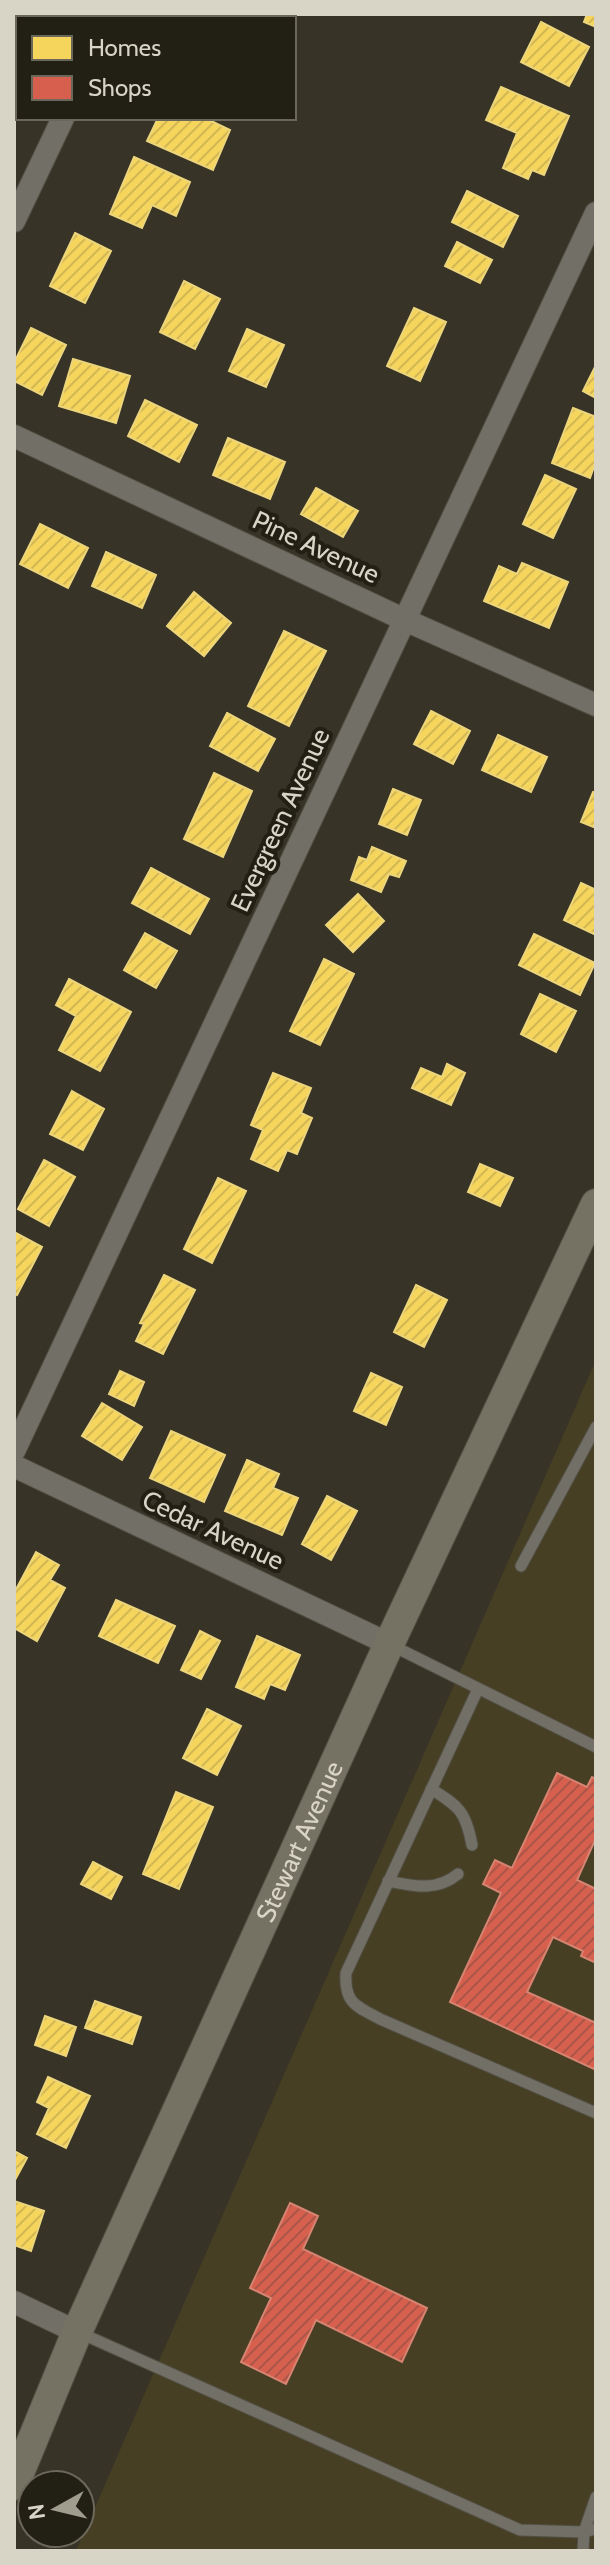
<svg xmlns="http://www.w3.org/2000/svg" width="610" height="2565" viewBox="0 0 610 2565" font-family="Cabin,sans-serif">
  <defs>
    <pattern id="homes-hatch" width="6" height="6" patternUnits="userSpaceOnUse" patternTransform="scale(2)"><rect width="6" height="6" fill="#f6d55c"/><path d="M-1 1l2-2M0 6l6-6M5 7l2-2" fill="none" stroke="#d2b755"/></pattern>
    <pattern id="shops-hatch" width="6" height="6" patternUnits="userSpaceOnUse" patternTransform="scale(2)"><rect width="6" height="6" fill="#d6604d"/><path d="M-1 1l2-2M0 6l6-6M5 7l2-2" fill="none" stroke="#a95648"/></pattern>
  </defs>
  <rect width="100%" height="100%" fill="#373427"/>
  <path fill="#473f23" d="M596,1360v1191h-520z"/>
  <path fill="url(#homes-hatch)" stroke="#edd57c" stroke-width="2" d="M208,14h24l7,4h-33z
    M587,14h9v13l-12,-5z
    M541,22l48,25 -20,39 -48,-24z
    M501,87l68,29 -25,59 -12,-5 -4,9 -25,-11 14,-35 -31,-13z
    M158,118h47l25,12 -17,40 -66,-29z
    M134,157l56,25 -14,34 -24,-11 -10,23 -32,-14z
    M467,191l51,25 -15,31 -51,-25z
    M75,233l36,18 -26,52 -35,-17z
    M457,242l35,18 -12,23 -35,-17z
    M184,281l36,18 -25,50 -35,-17z
    M414,308l32,14 -26,59 -33,-15z
    M31,328l35,17 -24,50 -28,-14v-18z
    M247,329l37,16 -18,42 -37,-16z
    M73,359l57,17 -14,47 -57,-17z
    M596,365v33l-13,-7z
    M145,400l52,25 -18,37 -51,-26z
    M573,408l23,9v44l-6,17 -38,-15z
    M228,438l57,24 -15,37 -57,-24z
    M545,475l31,14 -23,49 -30,-14z
    M316,488l42,23 -15,26 -42,-23z
    M40,524l48,24 -20,40 -48,-24z
    M106,552l50,23 -14,33 -50,-22z
    M522,563l46,19 -19,46 -65,-27 15,-35 18,8z
    M194,592l37,31 -27,33 -37,-30z
    M284,631l42,20 -37,75 -41,-20z
    M431,711l39,20 -17,33 -39,-20z
    M227,713l48,26 -17,32 -48,-25z
    M498,735l49,22 -16,35 -49,-22z
    M214,773l38,18 -29,66 -39,-18z
    M393,789l28,11 -14,35 -28,-11z
    M593,792l3,1v35l-15,-6z
    M372,847l34,14 -7,16 -10,-3 -8,18 -30,-12 8,-23 8,3z
    M151,868l58,31 -19,35 -58,-31z
    M581,883l15,7v45l-32,-15z
    M358,894l26,27 -31,31 -27,-27z
    M145,933l32,18 -21,37 -32,-18z
    M534,934l61,29 -15,32 -61,-30z
    M324,959l30,15 -34,71 -30,-14z
    M69,979l62,33 -31,59 -41,-21 17,-34 -20,-11z
    M540,994l36,17 -20,41 -35,-18z
    M447,1064l18,9 -14,32 -39,-17 9,-20 21,9z
    M273,1073l38,15 -10,25 11,5 -15,36 -10,-4 -9,21 -27,-12 12,-29 -12,-5z
    M72,1091l32,18 -21,41 -33,-16z
    M44,1160l31,17 -26,49 -31,-17z
    M480,1164l33,14 -13,28 -32,-14z
    M218,1178l28,13 -34,72 -28,-14z
    M14,1232l28,15 -25,48 -3,-2z
    M164,1275l31,15 -32,64 -27,-13 8,-17 -4,-1z
    M416,1285l31,15 -23,47 -30,-15z
    M120,1371l24,11 -10,24 -25,-12z
    M371,1373l31,14 -16,38 -32,-14z
    M102,1403l40,24 -20,33 -40,-24z
    M171,1431l54,24 -21,47 -54,-24z
    M247,1460l32,14 -6,14 25,10 -16,37 -57,-24z
    M327,1496l30,15 -26,49 -29,-16z
    M36,1552l23,13 -9,15 15,8 -28,53 -23,-13v-35z
    M116,1600l59,26 -17,37 -59,-27z
    M200,1631l20,10 -19,38 -20,-9z
    M257,1636l43,19 -15,35 -15,-6 -6,15 -28,-12z
    M207,1709l34,17 -24,49 -34,-17z
    M176,1792l37,15 -34,82 -36,-15z
    M93,1862l29,15 -11,22 -30,-15z
    M95,2001l46,16 -9,27 -47,-16z
    M45,2016l31,11 -10,29 -31,-11z
    M48,2077l42,19 -24,52 -29,-14 12,-26 -12,-6z
    M14,2151l13,7 -12,22h-1z
    M14,2201l30,10 -13,40 -17,-6z"/>
  <path fill="url(#shops-hatch)" stroke="#d78371" stroke-width="2" d="M557,1773l30,14 5,-10 4,2v59l-19,42 19,9v74l-15,-7 2,-5 -30,-14 -26,55 69,31v47l-146,-68 51,-109 -18,-9 12,-24 17,8z
    M290,2203l28,13 -15,33 124,59 -25,54 -86,-42 -30,64 -45,-22 30,-64 -21,-10z"/>
  <g fill="none" stroke-linecap="round" stroke-linejoin="round">
    <g stroke="#524f44" stroke-width="13">
      <path id="lane" d="M521,1566l75,-139
        M389,1644l207,103
        M478,1689l-132,284c-2,30 10,33 34,46l216,94
        M431,1789c28,17 35,23 41,56
        M388,1881c26,5 48,11 70,-7
        M78,2332l442,198 64,2 12,-3
        M583,2551l1,-19 12,-35"/>
    </g>
    <g stroke="#524f44" stroke-width="24">
      <path id="street" d="M110,18l2,-4
        M14,221l49,-103
        M14,436l391,184 191,85
        M14,1451l582,-1238
        M14,1466l375,178
        M14,2302l63,30"/>
    </g>
    <g stroke="#524f44" stroke-width="32">
      <g id="secondary">
        <path id="s1" d="M14,2485l63,-153 312,-688 207,-440"/>
      </g>
    </g>
    <use href="#lane" stroke="#727066" stroke-width="11"/>
    <use href="#street" stroke="#727066" stroke-width="22"/>
    <use href="#secondary" stroke="#757163" stroke-width="30"/>
  </g>
  <g text-anchor="middle" stroke-width="8" stroke-linejoin="round" paint-order="stroke">
    <g font-size="26" fill="#d8d4c6" stroke="#221f14">
      <text transform="translate(316 547) rotate(25)" y="9">Pine Avenue</text>
      <text transform="translate(280 820) rotate(-65)" y="9">Evergreen Avenue</text>
      <text transform="translate(213 1530) rotate(25)" y="9">Cedar Avenue</text>
      <text dy="9" stroke="none"><textPath href="#s1" startOffset="704">Stewart Avenue</textPath></text>
    </g>
  </g>
  <rect width="610" height="2565" fill="none" stroke="#d8d4c6" stroke-width="32"/>
  <rect x="16" y="16" width="280" height="104" fill="#221f14" stroke="#6b675b" stroke-width="2"/>
  <rect x="32" y="36" width="40" height="24" fill="#f6d55c" stroke="#6b675b" stroke-width="2"/>
  <text x="88" y="56" font-size="24" fill="#d8d4c6">Homes</text>
  <rect x="32" y="76" width="40" height="24" fill="#d6604d" stroke="#6b675b" stroke-width="2"/>
  <text x="88" y="96" font-size="24" fill="#d8d4c6">Shops</text>
  <g transform="translate(56 2509) rotate(262)"><circle r="38" fill="#221f14" stroke="#6b675b" stroke-width="2"/>
  <path d="M0-6L14 30L0 20L-14 30Z" fill="#a09c8e"/>
  <text y="-12" font-size="22" font-weight="bold" text-anchor="middle" fill="#d8d4c6">N</text>
  </g>
</svg>
